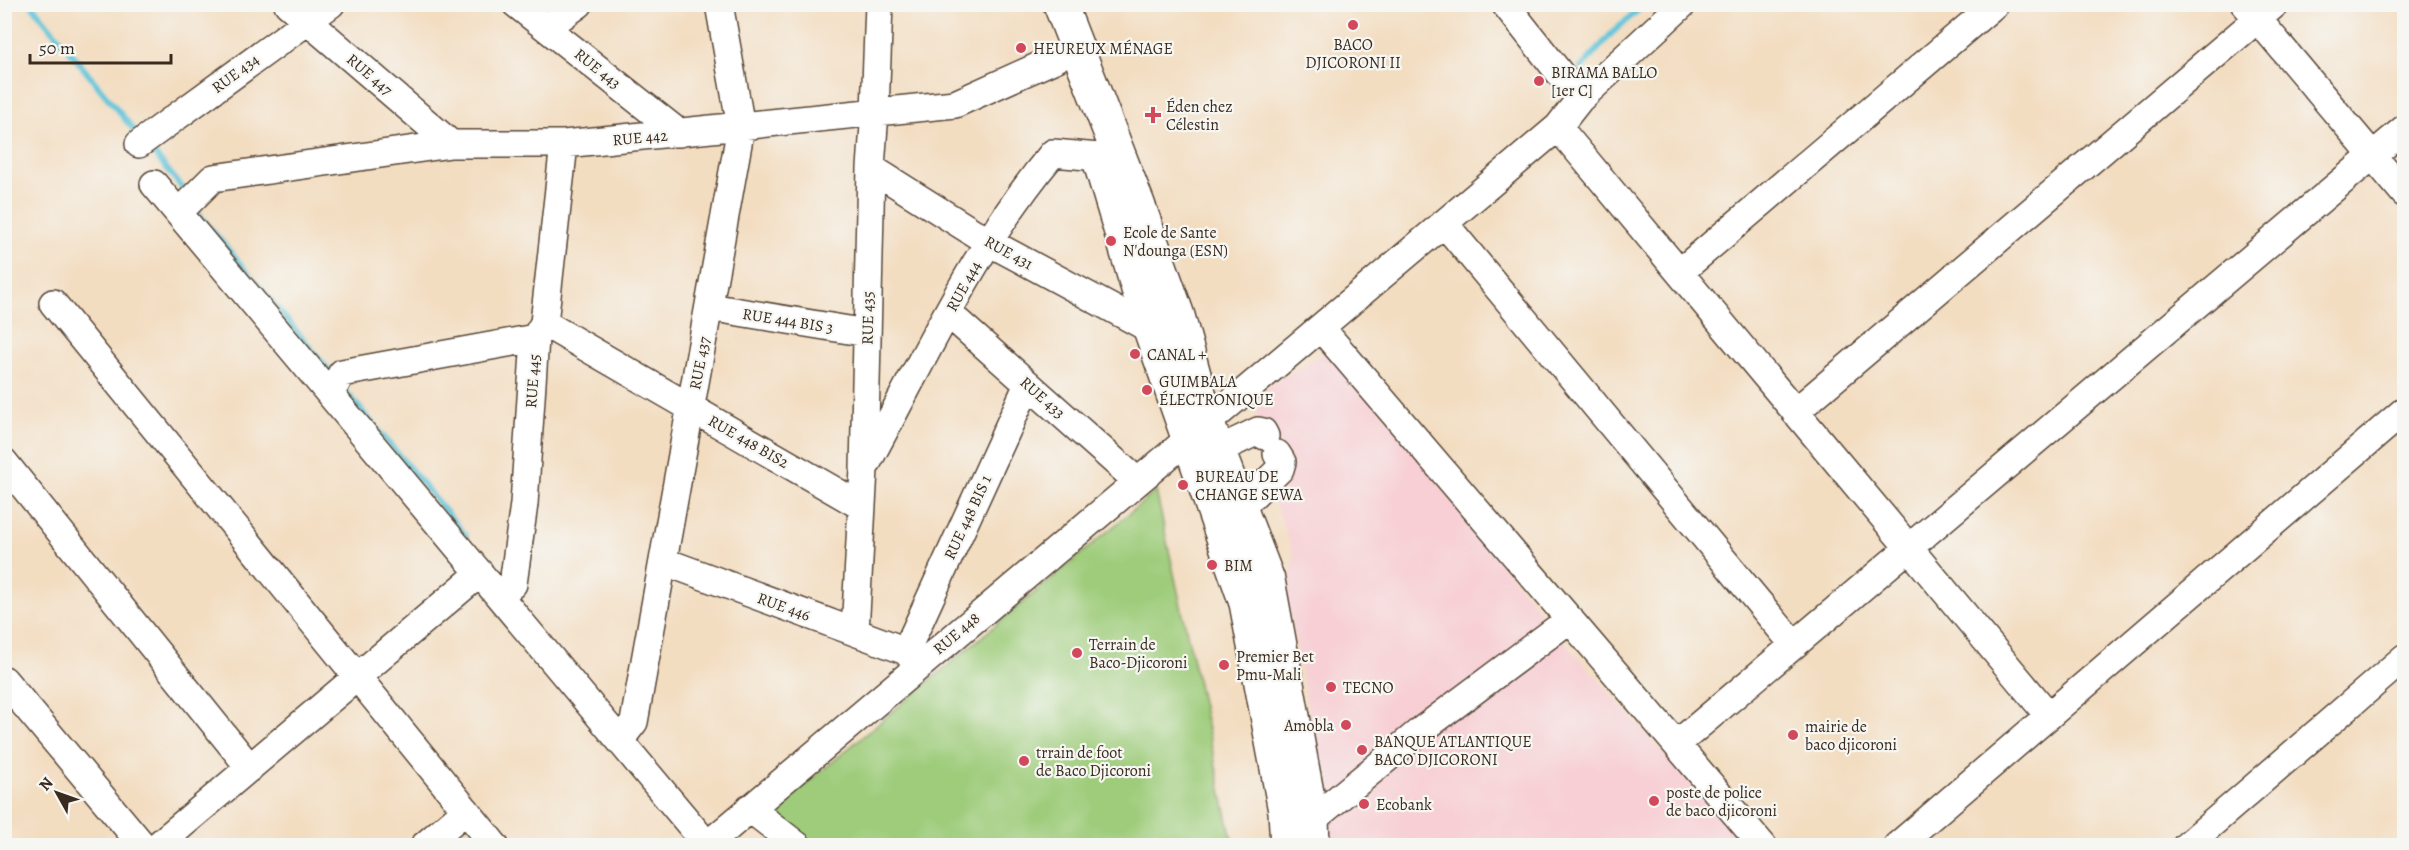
<svg xmlns="http://www.w3.org/2000/svg" width="2409" height="850" viewBox="0 0 2409 850" font-family="Alegreya,serif">
  <rect width="100%" height="100%" fill="#f6f6f2"/>
  <filter id="ink" filterUnits="userSpaceOnUse"><feTurbulence type="fractalNoise" baseFrequency=".0167" numOctaves="2"/><feDisplacementMap in="SourceGraphic" scale="12" xChannelSelector="R" yChannelSelector="G"/><feConvolveMatrix kernelMatrix="1 2 1 2 8 2 1 2 1" color-interpolation-filters="sRGB"/></filter>
  <filter id="wash" filterUnits="userSpaceOnUse"><feTurbulence type="fractalNoise" baseFrequency=".008" numOctaves="4" result="noise"/><feDisplacementMap in="SourceGraphic" scale="24" xChannelSelector="R" yChannelSelector="G"/><feGaussianBlur stdDeviation="1.35" result="paint"/><feColorMatrix in="noise" values="0 0 0 0 0 0 0 0 0 0 0 0 0 0 0 0 0 1.4 0 .05"/><feComposite in="paint" operator="in"/></filter>
  <g filter="url(#wash)">
    <rect width="100%" height="100%" fill="#f3ddc1"/>
    <path fill="#f7cfd4" d="M1332,349l224,283 189,213h-422l3,-68 -12,-36 -27,-143 7,-42 -44,-123 17,-47z"/>
    <path fill="#9ecc7a" stroke="#6c7b4c" stroke-width="1.5" d="M1156,491l77,354h-422l-42,-30z"/>
    <g fill="none" stroke-linecap="round" stroke-linejoin="round">
      <path stroke="#5bc3d8" stroke-width="6" d="M31,4l107,131
        M1581,68l31,-35 33,-29
        M147,145l38,46
        M195,210l137,164
        M342,387l124,149"/>
    </g>
  </g>
  <g filter="url(#ink)">
    <g fill="none" stroke-linecap="round" stroke-linejoin="round">
      <g stroke="#574536" stroke-width="30">
        <path id="minor" d="M288,4l163,140
          M516,4l163,129
          M1505,4l75,95
          M2245,4l159,189
          M547,27l32,-23
          M1558,127l491,589
          M139,144l192,-140
          M871,168l116,73 163,88
          M154,184l554,662
          M178,213l35,-35 238,-34h113l391,-40 102,-46
          M1444,223l350,422
          M1680,272l315,-268
          M53,303l442,543
          M709,307l158,26
          M948,313l189,168
          M544,323l317,183
          M1321,328l442,518
          M330,394l12,-21 193,-35
          M1795,412l480,-408
          M1218,450l40,-19 5,1 2,4
          M4,462l246,306
          M866,465c58,-106 109,-219 187,-312l46,4
          M1240,508l40,-39 2,-7 -5,-8
          M663,561l243,90 10,12
          M499,596l14,-12 11,-80 11,-166 9,-15 20,-179
          M855,632l9,-163 7,-301 4,-57 4,-107
          M906,651l122,-267
          M4,680l139,166
          M620,740l14,-18 107,-595 -22,-123
          M1677,744l727,-615
          M749,808l49,38
          M1312,820l107,-88 151,-113
          M157,846l323,-273
          M424,846l42,-36
          M706,846l852,-719 22,-28 103,-95
          M1897,846l507,-435
          M2186,846l218,-188"/>
      </g>
      <g stroke="#574536" stroke-width="36">
        <path id="major" d="M1060,4l78,200 40,112 29,106 61,158 44,240 1,26
          M1099,159l51,170 96,274 39,208 2,35"/>
      </g>
      <use href="#minor" stroke="#fff" stroke-width="27"/>
      <use href="#major" stroke="#fff" stroke-width="33"/>
    </g>
  </g>
  <g fill="#d1495b" stroke="#f6f6f2" stroke-width="2">
    <circle cx="1353" cy="25" r="6"/>
    <circle cx="1021" cy="48" r="6"/>
    <circle cx="1539" cy="81" r="6"/>
    <path d="M1150 106h6v6h6v6h-6v6h-6v-6h-6v-6h6z"/>
    <circle cx="1111" cy="241" r="6"/>
    <circle cx="1135" cy="354" r="6"/>
    <circle cx="1147" cy="390" r="6"/>
    <circle cx="1183" cy="485" r="6"/>
    <circle cx="1212" cy="565" r="6"/>
    <circle cx="1077" cy="653" r="6"/>
    <circle cx="1224" cy="665" r="6"/>
    <circle cx="1331" cy="687" r="6"/>
    <circle cx="1346" cy="725" r="6"/>
    <circle cx="1793" cy="735" r="6"/>
    <circle cx="1362" cy="750" r="6"/>
    <circle cx="1024" cy="761" r="6"/>
    <circle cx="1654" cy="801" r="6"/>
    <circle cx="1364" cy="804" r="6"/>
  </g>
  <g text-anchor="middle" stroke-width="4.5" stroke-linejoin="round" paint-order="stroke">
    <g font-size="16" fill="#3b2a1e" stroke="#f6f6f2" text-anchor="start">
      <text x="1353" y="50" text-anchor="middle">BACO<tspan x="1353" dy="18">DJICORONI II</tspan></text>
      <text x="1033" y="54">HEUREUX MÉNAGE</text>
      <text x="1551" y="78">BIRAMA BALLO<tspan x="1551" dy="18">[1er C]</tspan></text>
      <text x="1166" y="112">Éden chez<tspan x="1166" dy="18">Célestin</tspan></text>
      <text x="1123" y="238">Ecole de Sante<tspan x="1123" dy="18">N'dounga (ESN)</tspan></text>
      <text x="1147" y="360">CANAL +</text>
      <text x="1159" y="387">GUIMBALA<tspan x="1159" dy="18">ÉLECTRONIQUE</tspan></text>
      <text x="1195" y="482">BUREAU DE<tspan x="1195" dy="18">CHANGE SEWA</tspan></text>
      <text x="1224" y="571">BIM</text>
      <text x="1089" y="650">Terrain de<tspan x="1089" dy="18">Baco-Djicoroni</tspan></text>
      <text x="1236" y="662">Premier Bet<tspan x="1236" dy="18">Pmu-Mali</tspan></text>
      <text x="1343" y="693">TECNO</text>
      <text x="1334" y="731" text-anchor="end">Amobla</text>
      <text x="1805" y="732">mairie de<tspan x="1805" dy="18">baco djicoroni</tspan></text>
      <text x="1374" y="747">BANQUE ATLANTIQUE<tspan x="1374" dy="18">BACO DJICORONI</tspan></text>
      <text x="1036" y="758">trrain de foot<tspan x="1036" dy="18">de Baco Djicoroni</tspan></text>
      <text x="1666" y="798">poste de police<tspan x="1666" dy="18">de baco djicoroni</tspan></text>
      <text x="1376" y="810">Ecobank</text>
    </g>
    <g font-size="16" fill="#3b2a1e" stroke="#f6f6f2">
      <text transform="translate(598 68) rotate(39)" y="6">RUE 443</text>
      <text transform="translate(235 73) rotate(-36)" y="6">RUE 434</text>
      <text transform="translate(370 74) rotate(41)" y="6">RUE 447</text>
      <text transform="translate(640 137) rotate(-5)" y="6">RUE 442</text>
      <text transform="translate(1009 252) rotate(29)" y="6">RUE 431</text>
      <text transform="translate(963 286) rotate(-61)" y="6">RUE 444</text>
      <text transform="translate(867 318) rotate(-89)" y="6">RUE 435</text>
      <text transform="translate(788 320) rotate(9)" y="6">RUE 444 BIS 3</text>
      <text transform="translate(699 363) rotate(-79)" y="6">RUE 437</text>
      <text transform="translate(532 381) rotate(-86)" y="6">RUE 445</text>
      <text transform="translate(1043 397) rotate(42)" y="6">RUE 433</text>
      <text transform="translate(749 441) rotate(30)" y="6">RUE 448 BIS2</text>
      <text transform="translate(967 517) rotate(-65)" y="6">RUE 448 BIS 1</text>
      <text transform="translate(784 606) rotate(20)" y="6">RUE 446</text>
      <text transform="translate(956 633) rotate(-40)" y="6">RUE 448</text>
    </g>
  </g>
  <rect width="2409" height="850" fill="none" stroke="#f6f6f2" stroke-width="24"/>
  <g transform="translate(57 793) rotate(310)" stroke="#f6f6f2" stroke-width="4.5" paint-order="stroke">
  <path d="M0-4.5L10 22L0 15L-10 22Z" fill="#3b2a1e"/>
  <text y="-9" font-size="16" font-weight="bold" text-anchor="middle" fill="#3b2a1e">N</text>
  </g>
  <path d="M30 54v9h141v-9" fill="none" stroke="#3b2a1e" stroke-width="3"/>
  <text x="39" y="54" font-size="18" fill="#3b2a1e" stroke="#f6f6f2" stroke-width="4.5" paint-order="stroke">50 m</text>
</svg>
